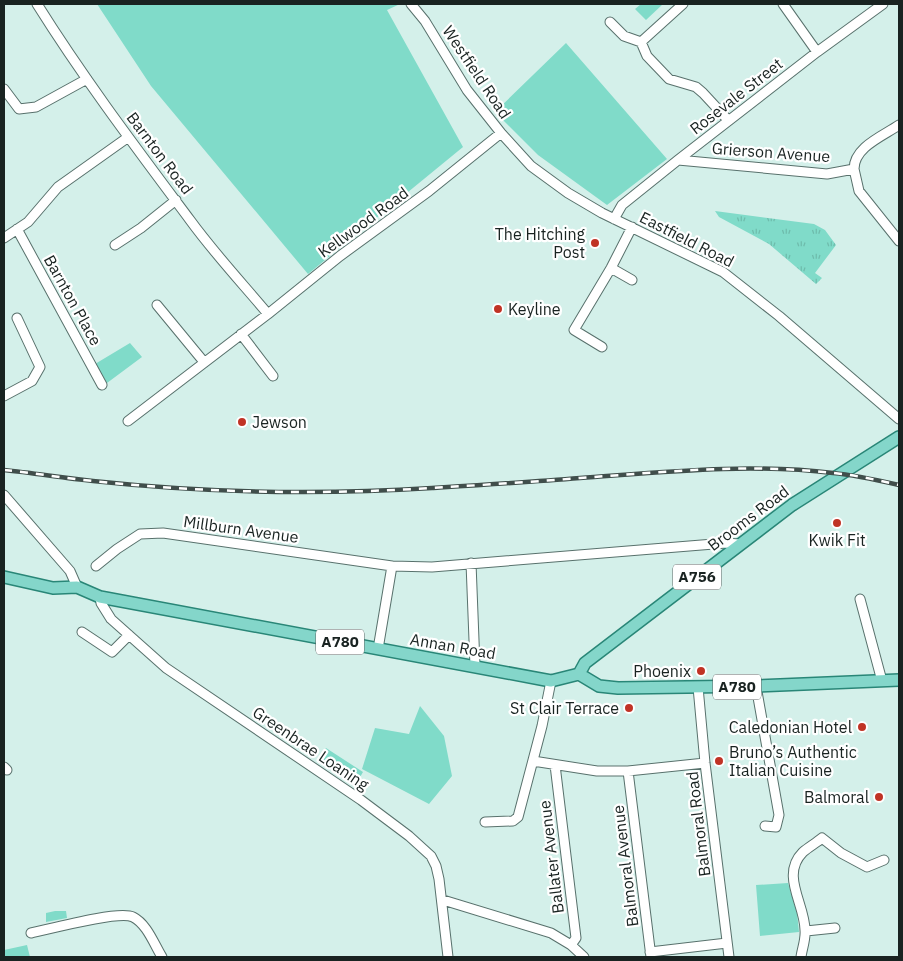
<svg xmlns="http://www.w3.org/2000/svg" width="903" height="961" viewBox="0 0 903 961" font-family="'IBM Plex Sans',sans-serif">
  <defs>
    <pattern id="grass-tufts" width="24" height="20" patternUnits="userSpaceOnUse" patternTransform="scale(1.25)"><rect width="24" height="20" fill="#80dbc9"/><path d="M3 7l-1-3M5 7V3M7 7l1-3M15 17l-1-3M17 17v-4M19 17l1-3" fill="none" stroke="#6ebcac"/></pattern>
  </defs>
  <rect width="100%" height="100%" fill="#d4f0ea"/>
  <path fill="url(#grass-tufts)" d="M715,211l99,13 11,6 11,15 -21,28 7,5 -6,6 -47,-40 -50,-27z"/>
  <path fill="#80dbc9" d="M97,4h303l-13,6 76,137 -155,127 -157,-188z
    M641,4h22l-17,16 -11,-11z
    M566,43l101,116 -60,46 -69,-50 -43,-43z
    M130,343l12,14 -35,26 -12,-19z
    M420,706l24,30 8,40 -23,28 -67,-35 13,-41 34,6z
    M326,748l37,24 -7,12 -37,-24z
    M788,883l9,30 2,19 -39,4 -4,-51z
    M55,911h11l1,7 -21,4v-9z
    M27,945l3,12h-26v-7z"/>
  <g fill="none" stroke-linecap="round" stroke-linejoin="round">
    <g stroke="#58716c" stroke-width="11">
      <path id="minor" d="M37,4c47,75 100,145 153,216 24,33 52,63 78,94
        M411,4l14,17 42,69 34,43 30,33 37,27 34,20 121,59 56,44 120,103
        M783,4l34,48
        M610,22l14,14 17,6 6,14 22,23 27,8 7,6 25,27
        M641,42l42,-38
        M4,89l15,20 17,-2 51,-28
        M678,160l149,14 27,-5c0,-22 29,-33 45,-44
        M854,169l5,22 40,50
        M614,219l8,-14 56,-45 139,-108 66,-48
        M17,229l85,156
        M4,238l24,-16 30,-35 69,-49
        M115,245l26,-17 35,-28
        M611,268l21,12
        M157,305l47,57
        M241,334l32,42
        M602,347l-28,-17 37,-62 21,-41
        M4,396l28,-15 8,-14 -23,-49
        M128,421l140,-107 72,-58 89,-65 72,-58
        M4,495l66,76 7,16
        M471,563l4,103
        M96,566l21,-17 23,-15 23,-1 229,33 40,1 294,-24 13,1
        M100,597l1,6 10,16 55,49 195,132 48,36 22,20 5,10 3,13 9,78
        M860,599l22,82
        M82,632l30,20 17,-17
        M378,649l14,-83
        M756,686l23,129 -3,12 -11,-1
        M698,687l7,76 24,194
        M533,761l64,10h31l77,-8
        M555,765l21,173 -5,7
        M4,767l3,3
        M628,771l23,186
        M485,822l28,-1 5,-4 24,-91 9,-45
        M443,900l108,33 20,12 13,12
        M806,931l29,-3
        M31,933c19,-4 88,-23 102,-16 14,7 21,27 29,40
        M650,952l77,-9
        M801,957c1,-8 5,-18 4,-27 0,-26 -25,-55 -2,-78 6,-5 13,-9 19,-14l19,15 26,14 17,-7"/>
    </g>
    <g stroke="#298677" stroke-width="14">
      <path id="major" d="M4,577l49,11 24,-1 23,10 451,84 28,-7 20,12 19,2 138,-2 143,-6
        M579,674l6,-11 207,-158 107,-68"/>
    </g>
    <use href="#minor" stroke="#fff" stroke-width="9"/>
    <use href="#major" stroke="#84d6ca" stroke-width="11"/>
    <g stroke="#404e4b" stroke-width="4.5">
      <path id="rail" d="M4,470c30,3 59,8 89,11 113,12 226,14 339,7 49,-3 99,-6 148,-10 84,-6 169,-15 253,-5 22,2 44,7 66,12"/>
    </g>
    <use href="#rail" stroke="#fff" stroke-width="2.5" stroke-dasharray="8" stroke-linecap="butt"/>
  </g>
  <g fill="#c03325" stroke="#fff" stroke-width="2">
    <circle cx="595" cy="243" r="5"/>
    <circle cx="498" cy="309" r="5"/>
    <circle cx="242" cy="422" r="5"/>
    <circle cx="837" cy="523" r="5"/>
    <circle cx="701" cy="671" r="5"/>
    <circle cx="629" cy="708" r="5"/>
    <circle cx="862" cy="727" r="5"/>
    <circle cx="719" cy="761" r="5"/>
    <circle cx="879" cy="797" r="5"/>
  </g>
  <g text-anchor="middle" stroke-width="4.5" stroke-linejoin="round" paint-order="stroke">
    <g fill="#fff" stroke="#5e6564" stroke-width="1">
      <rect x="673" y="564.5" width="48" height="25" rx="4"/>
      <rect x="316" y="629.5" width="48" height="25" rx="4"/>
      <rect x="713" y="674.5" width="48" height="25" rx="4"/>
    </g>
    <g font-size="15" font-weight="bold" fill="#192321">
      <text x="697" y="582">A756</text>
      <text x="340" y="647">A780</text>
      <text x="737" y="692">A780</text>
    </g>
    <g font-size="16" fill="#192321" stroke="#fff">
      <text transform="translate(477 72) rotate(56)" y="6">Westfield Road</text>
      <text transform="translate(736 96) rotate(-38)" y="6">Rosevale Street</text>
      <text transform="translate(771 152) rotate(4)" y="6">Grierson Avenue</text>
      <text transform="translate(160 153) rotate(53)" y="6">Barnton Road</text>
      <text transform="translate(363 222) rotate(-36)" y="6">Kellwood Road</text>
      <text transform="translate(687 239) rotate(27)" y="6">Eastfield Road</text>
      <text transform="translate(73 300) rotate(61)" y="6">Barnton Place</text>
      <text transform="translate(748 518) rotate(-37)" y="6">Brooms Road</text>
      <text transform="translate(241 529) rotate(8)" y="6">Millburn Avenue</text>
      <text transform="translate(453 646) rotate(10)" y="6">Annan Road</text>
      <text transform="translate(311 748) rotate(34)" y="6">Greenbrae Loaning</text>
      <text transform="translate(698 824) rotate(-97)" y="6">Balmoral Road</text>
      <text transform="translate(551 857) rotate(-97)" y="6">Ballater Avenue</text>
      <text transform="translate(625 866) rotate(-97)" y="6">Balmoral Avenue</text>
    </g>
    <g font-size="16" fill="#192321" stroke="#fff" text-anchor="end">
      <text x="585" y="240">The Hitching<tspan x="585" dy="18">Post</tspan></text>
      <text x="508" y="315" text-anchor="start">Keyline</text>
      <text x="252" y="428" text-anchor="start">Jewson</text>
      <text x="837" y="546" text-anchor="middle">Kwik Fit</text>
      <text x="691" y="677">Phoenix</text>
      <text x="619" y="714">St Clair Terrace</text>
      <text x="852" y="733">Caledonian Hotel</text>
      <text x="729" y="758" text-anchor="start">Bruno’s Authentic<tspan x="729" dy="18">Italian Cuisine</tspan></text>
      <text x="869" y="803">Balmoral</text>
    </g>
  </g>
  <rect width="903" height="961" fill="none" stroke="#192321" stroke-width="10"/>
</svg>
